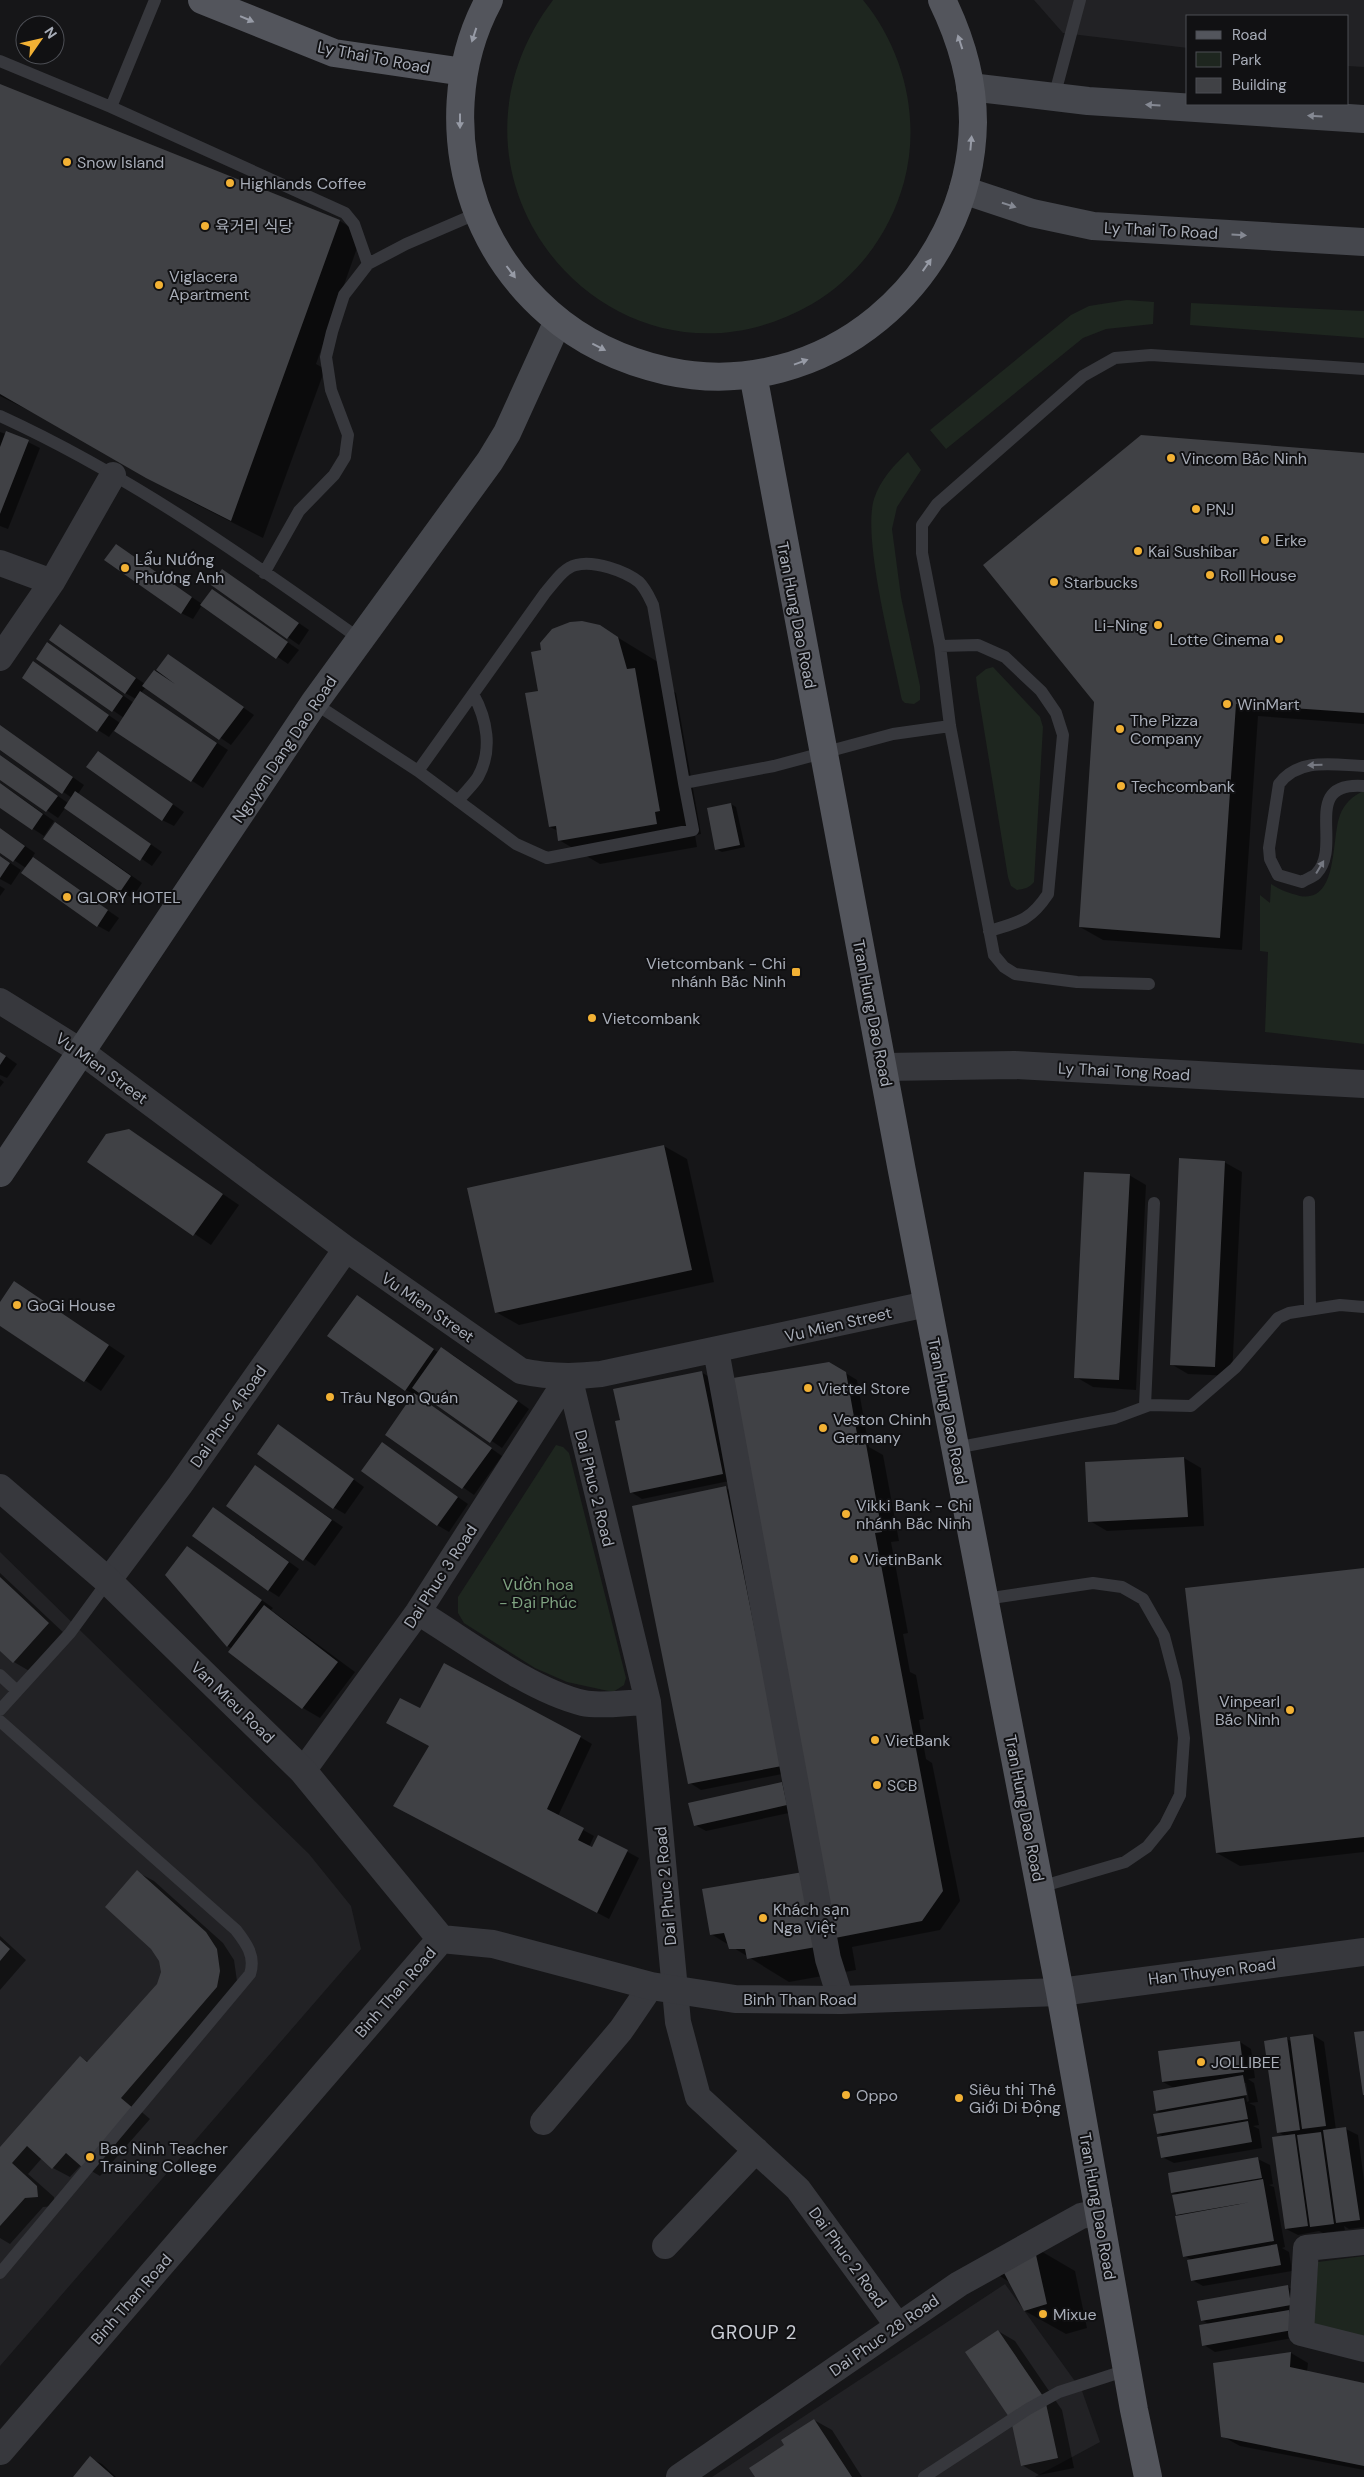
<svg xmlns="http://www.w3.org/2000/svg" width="1364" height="2477" viewBox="0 0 1364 2477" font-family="'DM Sans','Noto Sans KR',sans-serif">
  <rect width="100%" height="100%" fill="#161618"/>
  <path fill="#222225" d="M1034,0h330v67l-16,-1v-50h-160v32l-125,-15z
    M0,1552l309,302 42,52 10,43 -361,417z
    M1005,2284l77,107 18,51 -65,35h-323z"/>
  <path fill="#1e261f" d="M553,0h310c41,50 58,119 41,182 -14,51 -46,95 -92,122 -194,112 -398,-120 -259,-304z
    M1127,300l27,2 -1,22 -47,5 -23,9 -137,111 -16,-19 141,-115 18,-9z
    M1191,303l173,8v27l-174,-13z
    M908,452l13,18 -24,37 -5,22 9,68 19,89v14l-6,4 -9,-1 -3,-3c-9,-46 -40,-161 -28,-201 6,-19 20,-34 34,-47z
    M993,667l47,50 3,10 -9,155c-5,6 -10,7 -17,8l-6,-4 -3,-9 -31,-191 -1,-9 10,-8z
    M1364,791v253l-99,-12 3,-80 -8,-1v-56l10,8 1,-19c9,6 18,9 29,12 39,7 31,-58 40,-81 4,-11 13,-20 24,-24z
    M556,1445l7,2 6,6 57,225 -2,7 -11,7 -46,-10 -32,-14 -71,-45 -6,-10v-16z
    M1364,2256v81l-51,-13 5,-62z"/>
  <path fill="#0007" fill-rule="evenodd" d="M0,85l340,136 22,13 -46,130 9,5 -62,169 -75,-38 -146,-83 -42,-21z
    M0,432l28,10 12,6 -32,81 -8,-3z
    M1364,454v270l-106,-8 -16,234 -139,-10 -23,-13z
    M116,545l86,59 10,-14 87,60 -11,14 -86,-59 -9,14 -12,-6z
    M223,571l86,59 -10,15 -86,-60z
    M61,625l84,59 23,-29 86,60 -23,30 -85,-58 -5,6 87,57 -25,38 -89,-58 -5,7 -11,-7 -74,-52 10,-15 86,60 4,-5 -86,-59 21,-8 75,52 2,-4 -11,-6z
    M599,626l59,36 7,24 11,7 25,141 -6,1 2,12 -97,17 -41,-24 -1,-9 -8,-4 -11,-135 4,-41z
    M0,726l84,59 -6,9 84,58 -10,14 -86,-59 -8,11 -58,-40v-23l68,48 4,-5 -72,-50z
    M98,752l86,60 -10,14 -12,-6z
    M0,783l54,38 -10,15 -44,-29z
    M731,804l5,3 9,40 -23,5 -6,-3z
    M0,828l35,25 -3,5 87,60 -10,14 -11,-6 -72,-58 -26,-17z
    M67,830l75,53 -10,15 -12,-7z
    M0,856l21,14 -10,15 -11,-6z
    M0,886l5,3 -5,7z
    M0,1052l17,12 -10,14 -7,-3z
    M0,1079l4,3 -4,5z
    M129,1130l110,75 -28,40 -122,-83z
    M664,1146l23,13 27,123 -195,43 -23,-13z
    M1224,1162l18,10 -10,204 -44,-2 -17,-10z
    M1129,1175l17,10 -10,205 -43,-3 -17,-10z
    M14,1282l111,74 -24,35 -101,-67v-20z
    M357,1296l82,57 2,-4 12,6 76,54 -27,39 -82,-56 -3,4 85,60 -28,39 -87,-61 28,-39 -9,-5z
    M829,1363l28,17 12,67 14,8 16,86 -8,1 17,91 -5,1 7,38 6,3 8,44 -5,1 7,39 6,4 28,138 -20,29 -88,17 4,23 -67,12 -78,-48 92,-60z
    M701,1372l12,7 21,101 -92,19 -11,-7 -9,-71z
    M290,1433l74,54 -19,27 -12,-7z
    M382,1444l86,60 -19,28 -12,-7z
    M1184,1458l17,10 3,58 -97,5 -17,-10 -4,-58z
    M255,1467l88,60 -28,39 -87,-60z
    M726,1488l11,6 55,278 -91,18 -11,-7z
    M224,1515l75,54 -20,28 -11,-7z
    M187,1547l86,61 -2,2 84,62 -35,46 -17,-10 -73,-56 3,-3 -6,-3z
    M1364,1569v283l-124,14 -23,-13z
    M0,1573l65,61 -34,38 -17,-10 -14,-13z
    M420,1709l160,28 12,7 -34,72 36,20 -5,11 3,2 6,-13 41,22 -30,61 -203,-107 25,-66z
    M782,1784l11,6 5,21 -92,20 -11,-6z
    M137,1872l17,9 69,62 11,17 3,21 -100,127 13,11 -50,57 -19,-11 -11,12 -17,-9 -11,-10 -14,16 26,23 1,9 -12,1 -33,37 -10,-6v-89l81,-91 8,4 69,-78 4,-12z
    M0,1936l26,24 -26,30z
    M1313,2035l11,7 12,88 10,-1 12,6 6,46v46l-15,2 -5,-3 1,4 -22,3 -4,-2 -21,4 -12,-6v-92l-8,-5 9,-93 4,2z
    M1240,2042l11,7 4,29 -7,1 6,4 4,19 -9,1 6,3 4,19 -6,1 6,3 3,19 -88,15 -12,-6 2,-20 -6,-3 4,-20 -5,-3 17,-23 -11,-6zM1243,2083h3l3,18 -2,1z
    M1258,2159l12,6 3,19 -4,1 5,2 11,60 -3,1 7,4 3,19 -89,15 -11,-6v-20l-8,-4 -11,-60 4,-1 -5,-2z
    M1034,2247l41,24 12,57 -21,6 -41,-23 -14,-28 -13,-8z
    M1288,2287l11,6 5,43 -89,16 -11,-7 6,-20 -8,-5z
    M998,2331l17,10 47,69 12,58 -35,7 -17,-10 -10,-46z
    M1291,2353l17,10 -1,9 57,13v85l-124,-24 -18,-10 -7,-72z
    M814,2420l18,10 30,47h-105l29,-31z
    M90,2458l12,6 14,13h-42z"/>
  <path fill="#404145" d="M0,84l340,136 -109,301 -85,-43 -146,-84z
    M6,431l23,9 -29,74v-67z
    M1141,435l223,18v260l-128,-9 -16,234 -141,-11 15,-225 -111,-137z
    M116,544l76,53 -11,17 -77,-54z
    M222,569l77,54 -12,16 -76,-54z
    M212,589l76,53 -12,17 -76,-54z
    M582,621l18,4 18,12 9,32 8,-1 25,143 -5,1 2,12 -99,17 -2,-15 -7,1 -24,-134 13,-2 -7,-39 10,-2 -1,-7 12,-14 18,-7z
    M60,624l76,54 -11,16 -76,-54z
    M47,642l76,54 -11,16 -76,-53z
    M168,654l76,53 -25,33 -77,-54 12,-16 21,14 -19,-14z
    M33,661l76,54 -12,17 -75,-54z
    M140,691l77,52 -26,39 -77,-51z
    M0,725l73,52 -11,17 -62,-44z
    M98,751l75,53 -11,17 -76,-54z
    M0,755l58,41 -12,16 -46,-32z
    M0,783l43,31 -11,16 -32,-22z
    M75,791l76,53 -11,17 -76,-53z
    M731,803l9,42 -25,5 -8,-42z
    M55,822l76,54 -11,16 -77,-53z
    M0,828l25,18 -12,16 -13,-9z
    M0,856l10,7 -10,15z
    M33,857l75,53 -11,17 -76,-54z
    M0,1052l6,4 -6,9z
    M129,1129l94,65 -30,42 -106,-74 19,-28z
    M664,1145l28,125 -197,43 -28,-125z
    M1179,1158l46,3 -10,206 -45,-2z
    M1084,1172l46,2 -11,206 -45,-2z
    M14,1281l95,64 -25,37 -84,-56v-24z
    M357,1295l77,54 -29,42 -78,-55z
    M441,1347l77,54 -28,42 -78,-55z
    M829,1362l17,10 13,73 7,-1 16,88 -7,1 68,358 -21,30 -87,17 -102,-560z
    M702,1371l21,103 -93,19 -15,-72 5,-1 -7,-31z
    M414,1393l78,55 -30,41 -77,-54z
    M278,1424l76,55 -21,30 -76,-55z
    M382,1442l76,55 -21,29 -76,-55z
    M1184,1457l4,60 -100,5 -3,-60z
    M255,1465l77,55 -29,41 -77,-55z
    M726,1486l56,280 -94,18 -56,-278z
    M213,1507l76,55 -21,29 -76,-55z
    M187,1546l75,54 -35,47 -62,-72z
    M1364,1568v269l-148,16 -31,-265z
    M0,1577l49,46 -36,40 -13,-12z
    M264,1605l74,57 -36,47 -74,-57z
    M444,1663l137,73 -34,73 37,19 -6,12 14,7 6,-12 30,15 -31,63 -204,-107 36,-60 -43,-23 14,-25 20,10z
    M782,1782l5,23 -93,21 -6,-23z
    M137,1870l69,62 11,17 3,22 -3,16 -96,111 13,11 -51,59 -17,-15 -14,16 -25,-23 -15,17 25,23 1,11 -13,1 -25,28v-79l80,-91 7,6 70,-78 4,-12 -2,-11 -8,-12 -46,-42z
    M803,1872l13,75 -69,12 -2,-10h-16l-5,-16 -14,2 -8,-46z
    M0,1940l10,9 -10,12z
    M1364,2031v64h-1l-9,-63z
    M1313,2034l13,92 -24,3 -12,-92z
    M1287,2037l13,93 -23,3 -13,-92z
    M1240,2041l4,31 -82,10 -4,-31z
    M1243,2075l4,20 -91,16 -3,-20z
    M1244,2098l4,21 -91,15 -4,-20z
    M1248,2121l4,21 -91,16 -4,-21z
    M1346,2127l14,93 -24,3 -13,-93z
    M1321,2132l13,92 -24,3 -13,-92z
    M1295,2134l13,92 -23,3 -13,-92z
    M1258,2157l4,21 -91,15 -3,-20z
    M1263,2179l11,62 -91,16 -8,-41 76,-14 -75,13 -4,-20z
    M1277,2244l4,21 -90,16 -4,-21z
    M1034,2246l13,58 -23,7 -21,-40z
    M1288,2285l3,20 -90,16 -4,-20z
    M1289,2310l4,20 -91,16 -3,-21z
    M998,2330l47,69 13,59 -37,8 -10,-46 -46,-68z
    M1291,2352l-1,15 74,16v83l-143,-29 -8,-74z
    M814,2419l38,58h-97l-6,-9 35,-23 -3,-5z
    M90,2456l24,21h-41z"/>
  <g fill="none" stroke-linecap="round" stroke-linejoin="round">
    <path stroke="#37383d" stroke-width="12" d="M0,61l111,46 44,-107
      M1054,97l26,-97
      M111,107l234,106 9,11 14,40
      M0,416c129,59 245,141 360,223
      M264,573l35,-62 35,-36 11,-18 3,-22 -17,-45 -5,-33 6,-25 12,-37 24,-31 38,-20 72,-31
      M940,646l38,-1 27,12 36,34 15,22 7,22 -15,159c-18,27 -29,28 -59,37
      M314,703l104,68
      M1364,766c-30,-1 -65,-9 -85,18l-10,64 1,11 8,16 24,7c4,-3 11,-5 14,-8 28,-28 -17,-93 48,-88
      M684,783l9,47 -146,28 -31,-14 -98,-73 127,-178c9,-10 18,-25 31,-28 18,-5 49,6 63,17 7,7 10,15 14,23l31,178 90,-17 119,-32 57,-8
      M458,801c6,-8 15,-16 20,-24 15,-27 9,-58 -5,-83
      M1149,984l-72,-2 -62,-8 -11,-7 -10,-12 -44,-229 -10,-80 -18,-93v-28l15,-21 146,-128 32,-18 36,-3 213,14
      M1309,1202l1,107
      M1145,1406l9,-203
      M955,1448l160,-30 35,-13 41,1 44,-38 43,-50 11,-5 51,-8 24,2
      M985,1599l108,-16 29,4 21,12 21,37 12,46 8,56 -4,57 -15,30 -18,22 -22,15 -85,25
      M0,1675l17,16
      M0,1710l70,-77 38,-52
      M0,1721l236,209c10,13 20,26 14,44l-250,299
      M924,2477l104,-68 31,-17 68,-22"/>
    <path stroke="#37383d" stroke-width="26" d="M0,563l52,19 -52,76
      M52,582l61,-107
      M0,1001l82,51 264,197 175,122c27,6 53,6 80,3l326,-70
      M716,1350l112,609 13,41
      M569,1376l79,326 30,320 20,75 100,92 100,137
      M108,1581l72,-96 166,-236
      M418,1612c48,29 111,78 165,91 18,4 46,-1 65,-1
      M303,1771l115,-159 151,-236
      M543,2122l78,-92 30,-44
      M1364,2242l-58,6 -5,85 63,16
      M665,2246l91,-96
      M679,2477l280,-193 122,-68 19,-4"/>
    <path stroke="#37383d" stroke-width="28" d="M884,1067l131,-2 349,19
      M0,1488l108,93 195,190 138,168
      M0,2451l441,-512 52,5 158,42 84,13 106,1 219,-8 304,-40"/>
    <path stroke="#45474d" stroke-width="28" d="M970,87l118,14 276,18
      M963,190l69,23 61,13 271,16
      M0,1173l314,-470 176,-242 17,-28 51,-112"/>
    <path stroke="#53555c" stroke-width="28" d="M202,0l132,53 130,19
      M489,0c-34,63 -37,139 -14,205 15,42 41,79 74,108 34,30 74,48 118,58 156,34 304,-91 306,-249 0,-43 -12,-83 -31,-122
      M753,374l149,797 158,821 74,418 14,67"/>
  </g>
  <defs><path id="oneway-solid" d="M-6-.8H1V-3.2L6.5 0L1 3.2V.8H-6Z" transform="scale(1.25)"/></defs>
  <g fill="#979ba6">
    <use href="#oneway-solid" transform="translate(247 19) rotate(23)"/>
    <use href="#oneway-solid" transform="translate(474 35) rotate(108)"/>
    <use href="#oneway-solid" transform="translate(960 42) rotate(-108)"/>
    <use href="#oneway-solid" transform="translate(460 121) rotate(90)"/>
    <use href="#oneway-solid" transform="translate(971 143) rotate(-85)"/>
    <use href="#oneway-solid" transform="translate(927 265) rotate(-55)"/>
    <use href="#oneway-solid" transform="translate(511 272) rotate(53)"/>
    <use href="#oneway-solid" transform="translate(599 347) rotate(27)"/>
    <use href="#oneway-solid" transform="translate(801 362) rotate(-20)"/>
  </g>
  <g fill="#858993">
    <use href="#oneway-solid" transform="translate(1153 105) rotate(-176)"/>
    <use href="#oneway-solid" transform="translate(1315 116) rotate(-176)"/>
    <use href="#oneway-solid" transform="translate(1009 205) rotate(18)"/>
    <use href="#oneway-solid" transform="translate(1239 235) rotate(3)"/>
  </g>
  <g fill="#757881">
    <use href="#oneway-solid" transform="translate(1315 765) rotate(178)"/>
    <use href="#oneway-solid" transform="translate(1320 867) rotate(-59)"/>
  </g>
  <g fill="#f2b134" stroke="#111113" stroke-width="2">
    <circle cx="67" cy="162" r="5"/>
    <circle cx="230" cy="183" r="5"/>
    <circle cx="205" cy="226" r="5"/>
    <circle cx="159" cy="285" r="5"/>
    <circle cx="1171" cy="458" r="5"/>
    <circle cx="1196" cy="509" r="5"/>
    <circle cx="1265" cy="540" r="5"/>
    <circle cx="1138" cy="551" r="5"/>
    <circle cx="125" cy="568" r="5"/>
    <circle cx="1210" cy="575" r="5"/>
    <circle cx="1054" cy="582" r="5"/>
    <circle cx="1158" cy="625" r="5"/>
    <circle cx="1279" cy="639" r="5"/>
    <circle cx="1227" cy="704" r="5"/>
    <circle cx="1120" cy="729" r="5"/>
    <circle cx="1121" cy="786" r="5"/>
    <circle cx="67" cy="897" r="5"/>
    <rect x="791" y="967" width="10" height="10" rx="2.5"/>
    <circle cx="592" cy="1018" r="5"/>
    <circle cx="17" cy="1305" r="5"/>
    <circle cx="808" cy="1388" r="5"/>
    <circle cx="330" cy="1397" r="5"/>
    <circle cx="823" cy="1428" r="5"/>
    <circle cx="846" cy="1514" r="5"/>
    <circle cx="854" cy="1559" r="5"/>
    <circle cx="1290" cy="1710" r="5"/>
    <circle cx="875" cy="1740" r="5"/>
    <circle cx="877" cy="1785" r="5"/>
    <circle cx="763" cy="1918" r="5"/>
    <circle cx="1201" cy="2062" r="5"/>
    <circle cx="846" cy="2095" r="5"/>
    <circle cx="959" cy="2098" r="5"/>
    <circle cx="90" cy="2157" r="5"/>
    <circle cx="1043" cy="2314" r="5"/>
  </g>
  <g text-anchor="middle" stroke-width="4" stroke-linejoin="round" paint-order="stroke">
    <g font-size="16" fill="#a8adb8" stroke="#111113">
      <text transform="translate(374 57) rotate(11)" y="6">Ly Thai To Road</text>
      <text transform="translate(1161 230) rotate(3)" y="6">Ly Thai To Road</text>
      <text transform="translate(797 615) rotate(79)" y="6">Tran Hung Dao Road</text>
      <text transform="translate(284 749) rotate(-56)" y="6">Nguyen Dang Dao Road</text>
      <text transform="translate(873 1013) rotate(79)" y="6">Tran Hung Dao Road</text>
      <text transform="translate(102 1068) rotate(36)" y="6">Vu Mien Street</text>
      <text transform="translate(1124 1071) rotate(3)" y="6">Ly Thai Tong Road</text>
      <text transform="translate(428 1307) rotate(35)" y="6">Vu Mien Street</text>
      <text transform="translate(838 1324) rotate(-13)" y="6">Vu Mien Street</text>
      <text transform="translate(948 1411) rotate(79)" y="6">Tran Hung Dao Road</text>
      <text transform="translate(228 1416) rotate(-55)" y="6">Dai Phuc 4 Road</text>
      <text transform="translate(595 1488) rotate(76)" y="6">Dai Phuc 2 Road</text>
      <text transform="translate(440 1576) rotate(-57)" y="6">Dai Phuc 3 Road</text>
      <text transform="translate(233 1702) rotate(44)" y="6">Van Mieu Road</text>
      <text transform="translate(1025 1808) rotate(79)" y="6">Tran Hung Dao Road</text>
      <text transform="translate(665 1886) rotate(-95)" y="6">Dai Phuc 2 Road</text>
      <text transform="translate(1212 1971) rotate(-7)" y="6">Han Thuyen Road</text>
      <text transform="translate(395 1992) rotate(-49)" y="6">Binh Than Road</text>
      <text x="800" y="2005">Binh Than Road</text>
      <text transform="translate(1098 2206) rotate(80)" y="6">Tran Hung Dao Road</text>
      <text transform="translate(848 2257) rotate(54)" y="6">Dai Phuc 2 Road</text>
      <text transform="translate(131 2299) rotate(-49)" y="6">Binh Than Road</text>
      <text transform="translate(884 2335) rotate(-35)" y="6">Dai Phuc 28 Road</text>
    </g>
    <g font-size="16" fill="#a8adb8" stroke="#111113" text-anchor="start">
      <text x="77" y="168">Snow Island</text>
      <text x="240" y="189">Highlands Coffee</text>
      <text x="215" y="232">육거리 식당</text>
      <text x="169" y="282">Viglacera<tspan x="169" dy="18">Apartment</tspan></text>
      <text x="1181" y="464">Vincom Bắc Ninh</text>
      <text x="1206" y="515">PNJ</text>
      <text x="1275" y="546">Erke</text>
      <text x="1148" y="557">Kai Sushibar</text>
      <text x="135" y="565">Lẩu Nướng<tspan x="135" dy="18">Phương Anh</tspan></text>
      <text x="1220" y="581">Roll House</text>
      <text x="1064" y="588">Starbucks</text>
      <text x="1148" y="631" text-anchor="end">Li-Ning</text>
      <text x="1269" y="645" text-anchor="end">Lotte Cinema</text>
      <text x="1237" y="710">WinMart</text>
      <text x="1130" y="726">The Pizza<tspan x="1130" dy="18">Company</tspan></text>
      <text x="1131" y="792">Techcombank</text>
      <text x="77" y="903">GLORY HOTEL</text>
      <text x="786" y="969" text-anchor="end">Vietcombank - Chi<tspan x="786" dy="18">nhánh Bắc Ninh</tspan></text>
      <text x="602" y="1024">Vietcombank</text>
      <text x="27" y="1311">GoGi House</text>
      <text x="818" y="1394">Viettel Store</text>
      <text x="340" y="1403">Trâu Ngon Quán</text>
      <text x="833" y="1425">Veston Chinh<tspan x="833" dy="18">Germany</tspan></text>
      <text x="856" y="1511">Vikki Bank - Chi<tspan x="856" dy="18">nhánh Bắc Ninh</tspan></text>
      <text x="864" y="1565">VietinBank</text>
      <text x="1280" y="1707" text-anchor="end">Vinpearl<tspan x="1280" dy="18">Bắc Ninh</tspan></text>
      <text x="885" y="1746">VietBank</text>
      <text x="887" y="1791">SCB</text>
      <text x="773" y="1915">Khách sạn<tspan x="773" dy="18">Nga Việt</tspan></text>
      <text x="1211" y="2068">JOLLIBEE</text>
      <text x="969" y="2095">Siêu thị Thế<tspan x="969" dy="18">Giới Di Động</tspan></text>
      <text x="856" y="2101">Oppo</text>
      <text x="100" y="2154">Bac Ninh Teacher<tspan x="100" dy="18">Training College</tspan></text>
      <text x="1053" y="2320">Mixue</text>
    </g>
    <g font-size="16" fill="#7fa381" stroke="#111113">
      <text x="538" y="1590">Vườn hoa<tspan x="538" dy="18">- Đại Phúc</tspan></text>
    </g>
    <g font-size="19" letter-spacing="1" fill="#c9ccd4" stroke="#111113">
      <text x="754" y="2339">GROUP 2</text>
    </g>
  </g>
  <rect x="1186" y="15" width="162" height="90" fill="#111113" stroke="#4d4f55"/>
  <rect x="1196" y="31" width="25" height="8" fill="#53555c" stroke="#4d4f55"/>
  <text x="1232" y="40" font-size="15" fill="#a8adb8">Road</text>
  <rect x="1196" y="52" width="25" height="15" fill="#1e261f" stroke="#4d4f55"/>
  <text x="1232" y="65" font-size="15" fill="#a8adb8">Park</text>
  <rect x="1196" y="78" width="25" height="15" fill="#404145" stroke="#4d4f55"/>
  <text x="1232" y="90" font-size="15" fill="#a8adb8">Building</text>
  <g transform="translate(40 40) rotate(56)"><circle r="24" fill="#111113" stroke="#4d4f55"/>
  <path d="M0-4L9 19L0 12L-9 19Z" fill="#f2b134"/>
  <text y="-8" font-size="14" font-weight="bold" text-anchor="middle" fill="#a8adb8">N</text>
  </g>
</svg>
